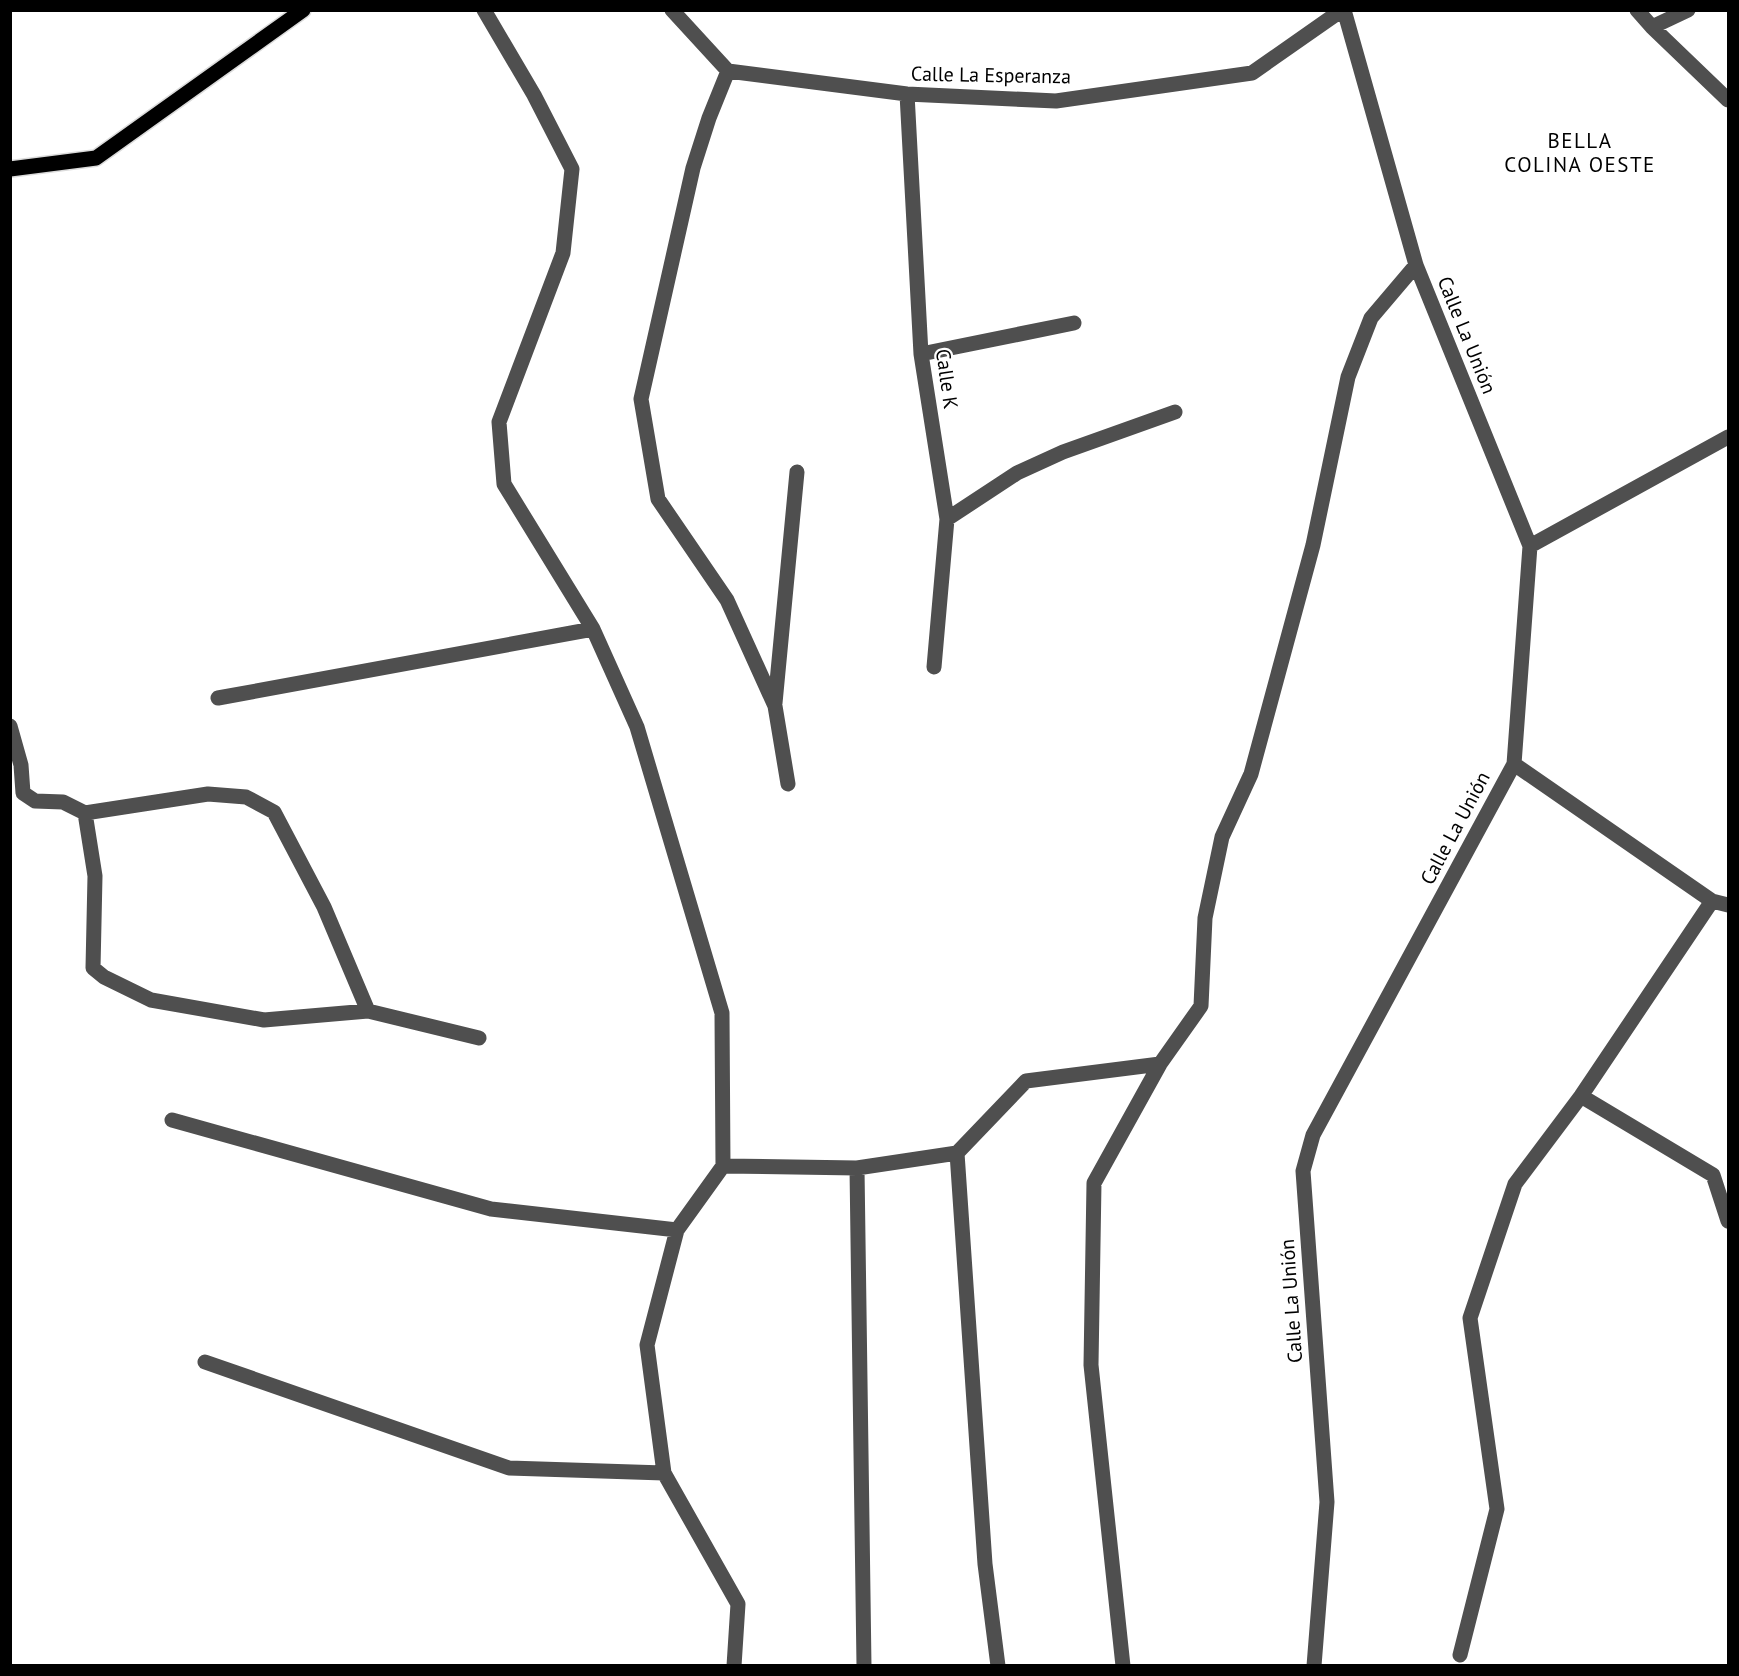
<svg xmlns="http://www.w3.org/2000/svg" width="1739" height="1676" viewBox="0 0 1739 1676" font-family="'PT Sans',sans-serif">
  <rect width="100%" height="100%" fill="#fff"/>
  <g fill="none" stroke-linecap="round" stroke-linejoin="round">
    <g stroke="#dbdbdb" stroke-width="18">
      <path id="major" d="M10,169l86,-11 207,-148"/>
    </g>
    <path stroke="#4f4f4f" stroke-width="15" d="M484,10l50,85 38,74 -9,84 -64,169 5,62 89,145 44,98 85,286 1,153 -46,64 -30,115 17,128 74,131 -4,62
      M672,10l56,61
      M1637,10l15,17 76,73
      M1652,27l36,-17
      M728,71l-19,47 -16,50 -52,231 17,100 69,101 48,106 13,78
      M728,71l179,23 149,7 196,-28 90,-63
      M907,94l14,260 26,165 -13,148
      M921,354l153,-31
      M947,519l70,-46 46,-21 112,-40
      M1530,546l198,-109
      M218,698l375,-69
      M775,703l22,-231
      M10,726l11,39 2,28 12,8 28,1 22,11 10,63 -2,92 11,9 47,23 113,20 104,-9 111,27
      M1514,764l198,137 16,4
      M85,813l123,-19 38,3 28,15 50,95 44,104
      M1581,1096l132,79 15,46
      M172,1120l319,89 186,21
      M957,1153l28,411 13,102
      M723,1166l134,2 100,-15 69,-72 134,-17 41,-58 4,-88 17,-81 29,-63 62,-229 35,-168 23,-59 45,-53
      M857,1168l7,498
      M205,1362l304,106 155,5
      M1460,1655l37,-146 -27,-191 45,-134 66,-88 131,-195
      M1123,1666l-32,-301 3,-182 66,-119
      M1314,1666l13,-164 -24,-331 10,-36 201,-371 16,-218 -114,-281 -72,-255"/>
    <use href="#major" stroke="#000" stroke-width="15"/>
  </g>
  <g text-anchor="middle" stroke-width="4.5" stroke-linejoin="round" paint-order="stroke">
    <g font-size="20" fill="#000" stroke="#fff">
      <text transform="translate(991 75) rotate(1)" y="7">Calle La Esperanza</text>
      <text transform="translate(1467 335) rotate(68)" y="7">Calle La Unión</text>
      <text transform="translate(947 379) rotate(82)" y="7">Calle K</text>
      <text transform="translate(1455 828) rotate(-62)" y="7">Calle La Unión</text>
      <text transform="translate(1291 1301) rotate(-94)" y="7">Calle La Unión</text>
    </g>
    <g font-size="21" letter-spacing="1.5" fill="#000" stroke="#fff">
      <text x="1580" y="148">BELLA<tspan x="1580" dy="24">COLINA OESTE</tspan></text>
    </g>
  </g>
  <rect width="1739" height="1676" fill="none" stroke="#000000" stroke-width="24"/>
</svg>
